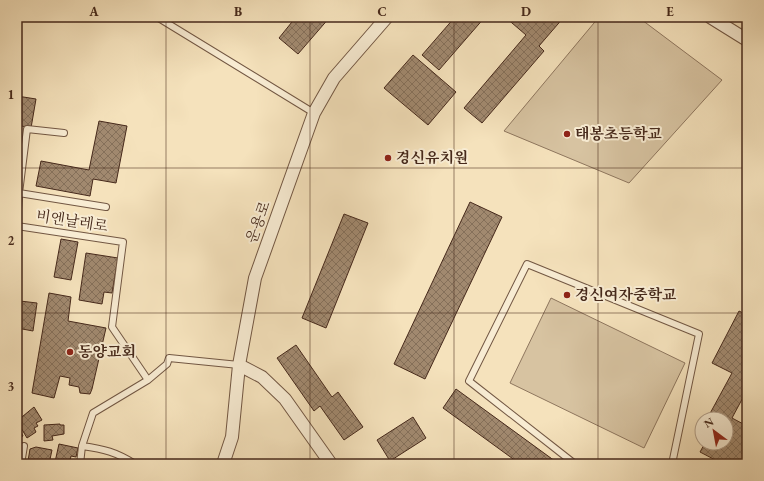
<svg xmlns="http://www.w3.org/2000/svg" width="764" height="481" viewBox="0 0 764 481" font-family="'EB Garamond','Noto Serif KR',serif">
  <defs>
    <pattern id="building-cross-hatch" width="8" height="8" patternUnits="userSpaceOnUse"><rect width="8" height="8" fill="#a1896f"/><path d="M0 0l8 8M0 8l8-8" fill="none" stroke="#85705a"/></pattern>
  </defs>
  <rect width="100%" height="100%" fill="#f5e2bc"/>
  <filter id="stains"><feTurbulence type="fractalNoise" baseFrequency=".005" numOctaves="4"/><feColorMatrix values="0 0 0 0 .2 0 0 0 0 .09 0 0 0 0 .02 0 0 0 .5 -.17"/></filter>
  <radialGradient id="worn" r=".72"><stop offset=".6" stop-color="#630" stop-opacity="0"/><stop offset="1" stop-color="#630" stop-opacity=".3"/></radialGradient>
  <path fill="#d7c3a1" stroke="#8e765e" d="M599,17h39l84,63 -93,103 -125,-52z
    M551,298l134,65 -41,85 -134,-65z"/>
  <path fill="url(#building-cross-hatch)" stroke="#46291b" d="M296,17h34l-32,37 -19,-16z
    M455,17h30l-46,53 -17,-15z
    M505,17h18l4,4 4,-4h33l-25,29 5,5 -62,72 -18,-15 62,-73z
    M413,55l43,37 -28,33 -44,-37z
    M17,96l19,3 -5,29 -14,-3z
    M99,121l28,5 -11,57 -23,-4 -3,17 -54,-10 5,-25 48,9z
    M470,202l32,15 -77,162 -31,-15z
    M344,214l24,9 -42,105 -24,-10z
    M61,239l17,3 -7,38 -17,-3z
    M86,253l32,5 -6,35 -8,-1 -2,12 -23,-4z
    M49,293l22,4 -3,24 38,7 -14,61 -2,5 -10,-1 -1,-6 -10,-2 1,-7 -10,-2 -6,22 -22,-5z
    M20,301l17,2 -4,28 -16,-3z
    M739,311l8,4v75l-15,28 15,8v38h-24l-23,-12 5,-9h21v-24h-19l25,-46 -20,-10z
    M296,345l36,52 6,-5 25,35 -19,13 -24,-34 -6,5 -37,-53z
    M17,349l2,1 -2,44z
    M456,389l103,75h-39l-77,-56z
    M34,407l8,13 -6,3 2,3 -4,2 2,4 -9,6 -10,-17z
    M413,417l13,21 -36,23 -13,-21z
    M60,424v1h4v9l-12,2 1,4 -9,1v-16z
    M19,428l4,8 -6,3v-10z
    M59,444l19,4 -2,9 -5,-1 -1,5 -7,-2 -1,5 -7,-2z
    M36,447l16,3 -3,14 -21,-3 2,-12z"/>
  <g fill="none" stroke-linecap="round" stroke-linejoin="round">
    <g stroke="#725743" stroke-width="8">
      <path id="service" d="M157,17l157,96
        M64,133l-37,-4 -8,64 87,14
        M17,225l2,-32
        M17,226l106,16 -11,85 36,53
        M82,446c22,3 34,6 53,18
        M21,464l3,-18
        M80,464l2,-18 11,-33 55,-33 19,-16 2,-6 70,7
        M575,464l-106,-83 58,-117 172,70 -27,130"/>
    </g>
    <g stroke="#725743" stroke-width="14">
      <path id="minor" d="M710,17l37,23
        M239,365l23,12 23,22 46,65
        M223,464l9,-27 7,-72 16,-87 59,-165 20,-35 53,-61"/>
    </g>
    <use href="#service" stroke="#f8ecd3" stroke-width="6"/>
    <use href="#minor" stroke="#f8ecd3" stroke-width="12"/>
  </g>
  <path fill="none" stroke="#46291b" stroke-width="1" stroke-opacity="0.55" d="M166,17v447M310,17v447M454,17v447M598,17v447M17,168h730M17,313h730"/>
  <g fill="#8f2418" stroke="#f8ecd3" stroke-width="1.5">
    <circle cx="567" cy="134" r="4"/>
    <circle cx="388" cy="158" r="4"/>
    <circle cx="567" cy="295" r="4"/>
    <circle cx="70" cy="352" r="4"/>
  </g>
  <g text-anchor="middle" stroke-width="4" stroke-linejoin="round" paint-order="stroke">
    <g font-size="15" font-weight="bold" fill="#46291b" stroke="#f8ecd3" text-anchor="start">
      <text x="575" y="139">태봉초등학교</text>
      <text x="396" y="163">경신유치원</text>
      <text x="575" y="300">경신여자중학교</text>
      <text x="78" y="357">동양교회</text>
    </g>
    <g font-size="15" fill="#46291b" stroke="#f8ecd3">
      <text transform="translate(72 221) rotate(9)" y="5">비엔날레로</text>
      <text transform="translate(258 222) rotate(-70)" y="5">운용로</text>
    </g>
  </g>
  <rect width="764" height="481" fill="none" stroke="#f5e2bc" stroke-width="44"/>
  <g transform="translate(714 431) rotate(328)"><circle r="19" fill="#f8ecd3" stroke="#b19e89"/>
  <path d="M0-3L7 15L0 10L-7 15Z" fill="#8f2418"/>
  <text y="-6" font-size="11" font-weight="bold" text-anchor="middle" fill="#46291b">N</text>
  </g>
  <rect x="22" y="22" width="720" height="437" fill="none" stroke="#46291b" stroke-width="1.5"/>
  <g font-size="13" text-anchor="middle" font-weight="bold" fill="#46291b">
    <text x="94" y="16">A</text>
    <text x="238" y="16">B</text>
    <text x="382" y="16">C</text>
    <text x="526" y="16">D</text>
    <text x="670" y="16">E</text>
    <text x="11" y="99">1</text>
    <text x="11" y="245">2</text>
    <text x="11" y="391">3</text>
  </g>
  <rect width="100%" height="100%" filter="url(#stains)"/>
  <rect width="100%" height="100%" fill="url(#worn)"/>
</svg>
